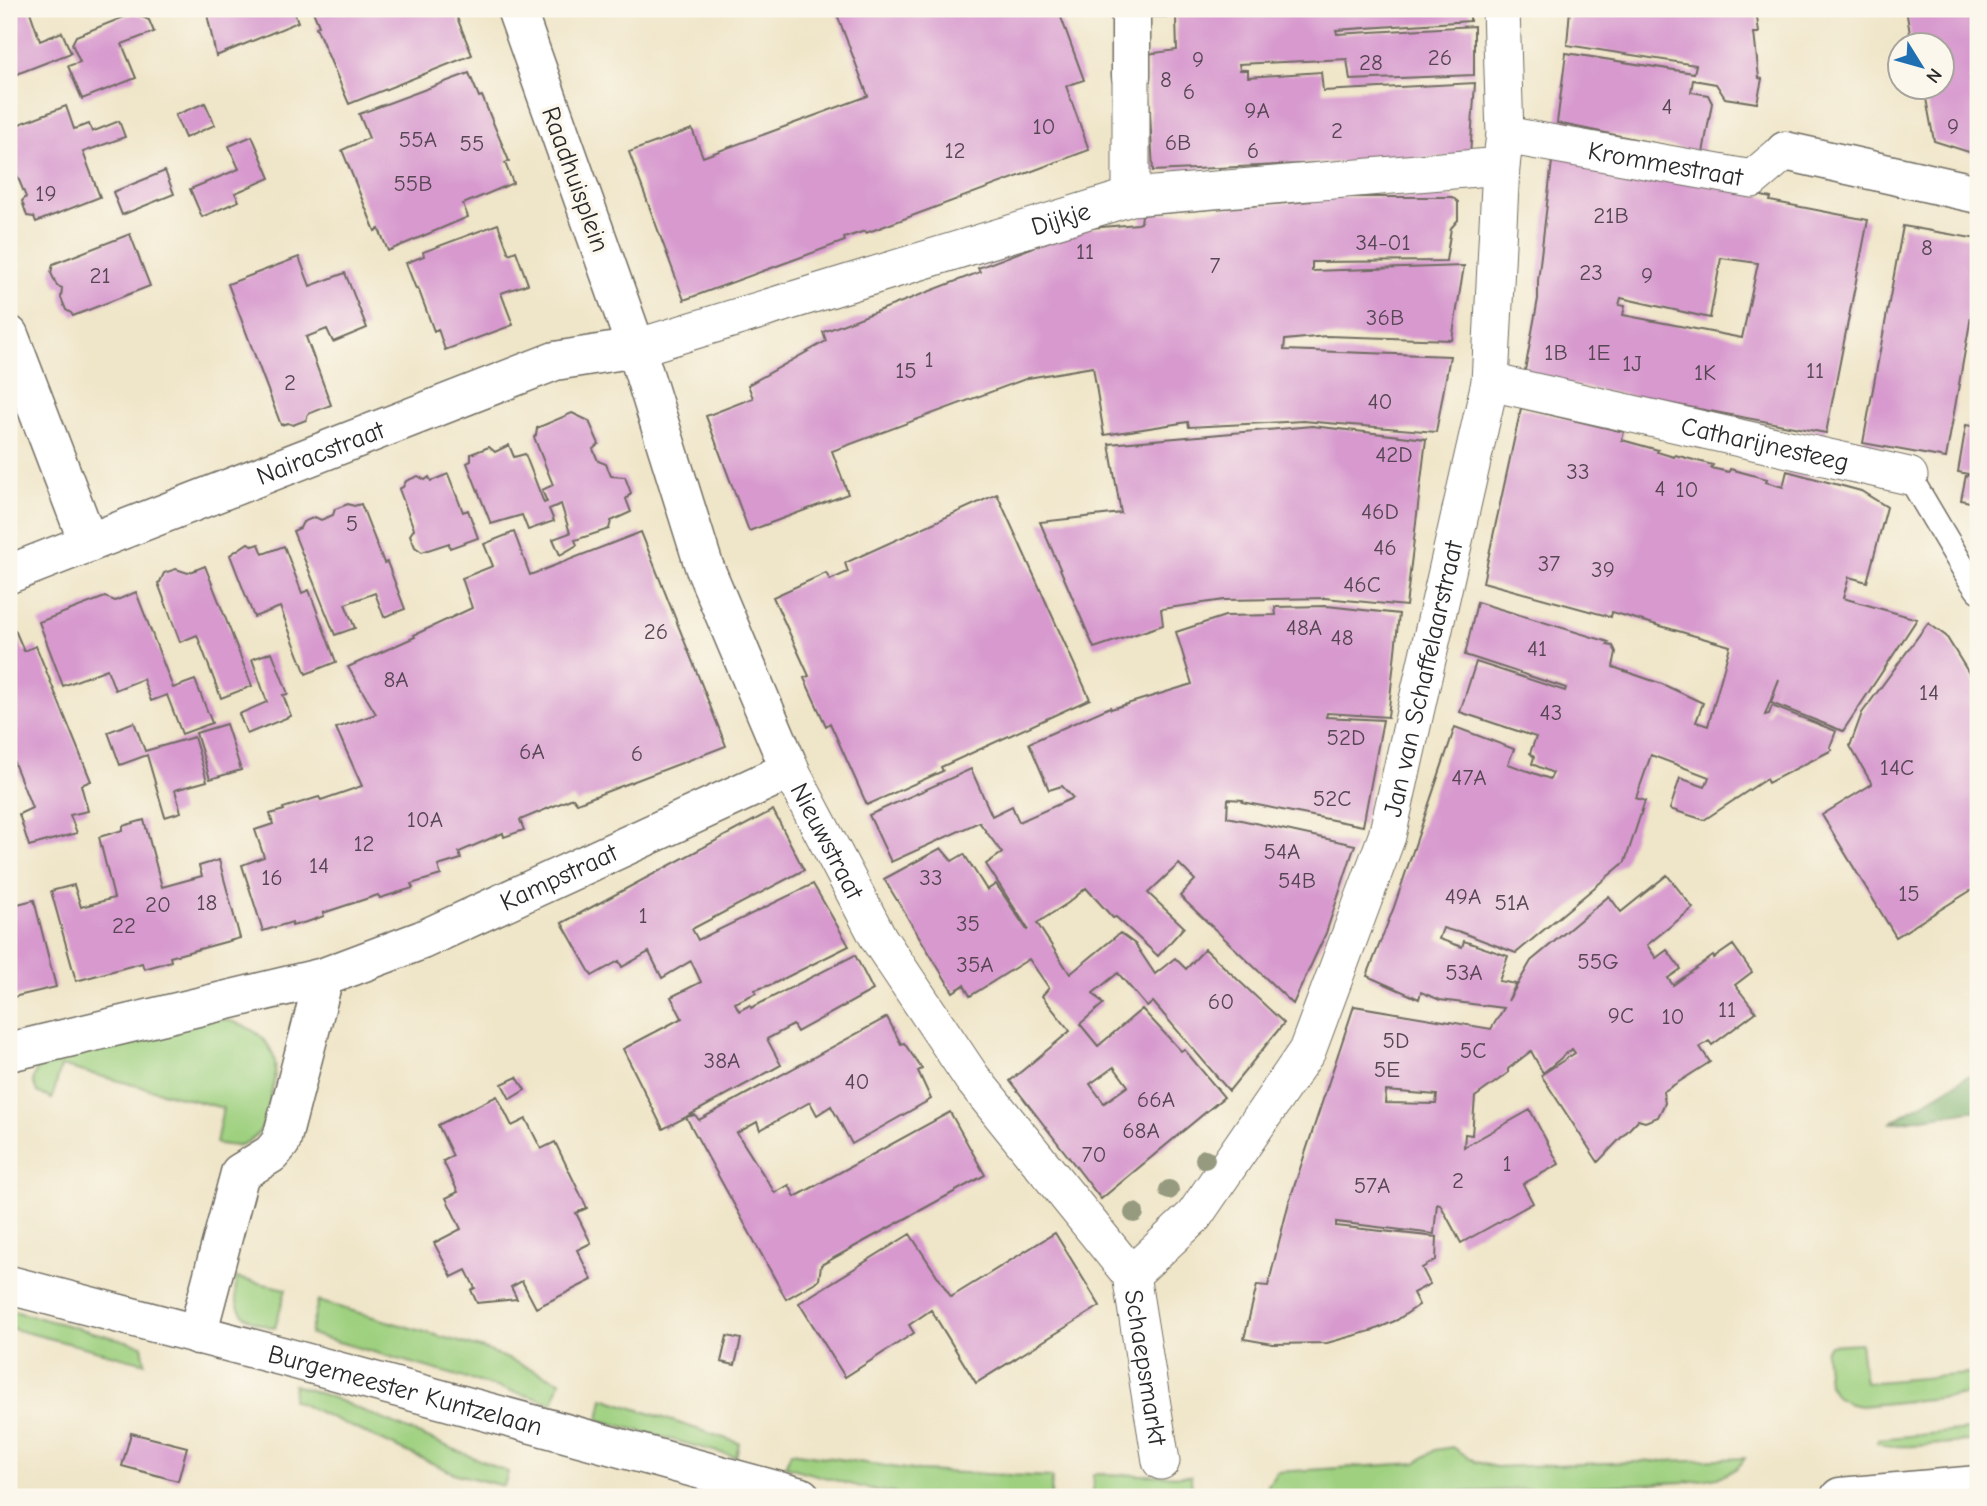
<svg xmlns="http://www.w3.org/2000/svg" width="1987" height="1506" viewBox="0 0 1987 1506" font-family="'Comic Neue',sans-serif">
  <rect width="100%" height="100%" fill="#fbf7ec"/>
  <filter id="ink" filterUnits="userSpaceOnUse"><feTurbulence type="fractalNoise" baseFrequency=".0143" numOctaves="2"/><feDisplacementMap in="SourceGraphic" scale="14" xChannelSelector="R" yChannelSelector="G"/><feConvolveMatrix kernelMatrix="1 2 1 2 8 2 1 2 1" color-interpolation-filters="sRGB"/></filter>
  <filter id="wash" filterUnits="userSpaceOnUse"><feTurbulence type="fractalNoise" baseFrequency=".00686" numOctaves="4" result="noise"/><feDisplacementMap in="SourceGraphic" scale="28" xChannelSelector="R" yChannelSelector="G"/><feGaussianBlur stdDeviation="1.57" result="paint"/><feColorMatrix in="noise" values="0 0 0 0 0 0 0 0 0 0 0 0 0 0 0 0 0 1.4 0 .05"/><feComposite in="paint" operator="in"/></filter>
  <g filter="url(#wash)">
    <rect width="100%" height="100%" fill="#efe5c8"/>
    <path fill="#9ed07f" stroke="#647e55" stroke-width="2" d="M215,1018c25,3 55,15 60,45 2,11 -3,26 -5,37 -3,18 -8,37 -27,44 -9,3 -18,1 -27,-1l7,-35 -162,-42 -9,33 -15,-7 -4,-11 5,-16z
      M236,1278l50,11 -11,39c-33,-7 -42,-16 -39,-50z
      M318,1301l169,49 73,31 -7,22 -243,-69z
      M9,1310l133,35 3,18 -136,-35z
      M1860,1343l5,40 113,-10v21l-117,12 -11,-2 -14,-8 -8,-13 -3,-32 5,-6z
      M294,1385l34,11 180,76 -4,14 -48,-12 -164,-74z
      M603,1398l136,45 -3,14 -137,-37z
      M1978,1429v11c-21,2 -85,12 -101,2l2,-3z
      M1453,1447l23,15 19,5 250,-9c-12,21 -38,21 -60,24l-329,15h-88v-12l9,-13 139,-9 19,-13z
      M791,1452l128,19 133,6 -1,20c-43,0 -87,4 -129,0 -46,-4 -92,-18 -137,-31z
      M1093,1474l98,2 1,21h-99z"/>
    <path fill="#7eb26e" stroke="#546e4c" stroke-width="2" d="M1978,1070v40l-88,13z"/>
    <g id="blocks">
      <path fill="#d799ce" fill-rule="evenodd" d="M9,9h20l11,32 22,-9 9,21 -62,24z
        M206,9h87l5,13 -82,34z
        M312,9h134l1,3 7,-2 18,45 -123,49 -33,-77 3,-1z
        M835,9h223l26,71 -18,6 23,64 -223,83 -1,-2 -21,7 1,3 -161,59 -55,-148 63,-23 11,28 165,-61z
        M1146,9h324v12l-134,9 1,4 137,-8v49l-124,5 -3,-21 -108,5 1,6h8v7l73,-5 2,19 152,-8 -5,73 -317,15 -6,-117 30,-4 -1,-33h-30z
        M1570,9h186l3,24h-5l5,45 3,1 -5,24 -32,-5 -9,-14 -23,-4 -2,12 17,3 4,8 -9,50 -146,-30 9,-70 128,20 2,-8 -129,-20z
        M1906,9h72v68l-8,1 5,27 3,1v49l-44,-14 -10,-53h18v-42h-30z
        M134,13l15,7 5,12 -32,12 14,34 -54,21 -14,-33 12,-4 -8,-18 4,-8z
        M469,73l10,24 3,-1 27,65 -4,2 8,20 -50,21 5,13 -80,34 -9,-22 -4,2 -33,-81 27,-12 -10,-24z
        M205,103l10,22 -30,13 -10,-23z
        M66,106l8,23 15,-5 3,8 27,-11 6,16 -42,15 17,45 -64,25 -2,-5 -7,-1 -5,-15 4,-4 -17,-41v-28z
        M252,136l18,42 -35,15 4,8 -37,16 -12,-28 49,-20 -10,-23z
        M1553,153l49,8 169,37 -1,3 98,19 -42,213 -302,-57 14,-77v-18zM1721,258l37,5 -16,75 -119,-23 2,-9 -6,-1 2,-7 89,20z
        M165,171l9,23 -52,21 -9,-23z
        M1311,197h141l6,5v18l-7,8 -5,33 -134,1v9l152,-5 -12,74 -126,-4 -41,4 -1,10 166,6 -14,76 -133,-11 -114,6 -1,-5 -84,13 -11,-68 -65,11 -196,73 16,43 -99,37 -43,-115 47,-18 -5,-13 78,-44 -3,-9 157,-60 -2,-4 88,-33 -1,-5 73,-6 3,-1 1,-8 169,-14z
        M498,224l11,30 7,-3 12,33 -27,9 12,32 -68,25 -7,-21 -4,2 -16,-43 -2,1 -10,-26 18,-7 -1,-4z
        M1903,226l75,13v38l-32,181 -83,-15z
        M130,234l20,52 -77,30 -2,-3 -5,-3 -5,-12 1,-10 -5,-2 -6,-13 2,-9z
        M299,257l11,29 35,-13 22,55 -34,14 -6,-13 -21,8 25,68 -23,9 -2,6 -13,5 -5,-2 -7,2 -53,-141z
        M1521,408l103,24 -2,8 36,10 -1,2 17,5 1,-2 38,10 -2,3 18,4 1,-3 37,10 -1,3 17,5 4,-16 74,20 26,16 -20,75 -18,-5 -6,21 74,21 -74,112 -72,-28 8,-24 -14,36 4,-1 3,-8 64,25 -6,16 2,3 -64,33 -2,-4 -62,41 -34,-11 10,-31 25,9 4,-10 -58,-22 -15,43 9,3 -20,61 -109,91 -58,-22 -2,1 -13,-4 -4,11 23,8 2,-6 44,15 -9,25 17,3 -8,17 23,-40 78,-65 12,16 46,-37 26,33 -46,37 9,13 11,-8 14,19 -13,9 5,7 40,-29 1,2 19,-13 19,27 -17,13 21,27 -44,33 -3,-4 -9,6 10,15 -47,30 2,11 -7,14 -13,5 -7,-2 -40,42 -57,-87 34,-22 -3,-4 -29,24 -12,-22 -23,18v4l-33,24 -3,38 -7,-1 -1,13 66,-37 29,54 -36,20 10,19 -72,40 -21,-39 -3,-1 -3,31 -98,-12v4l101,11 -1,23 -14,8 8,16 -17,9 6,12 -22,15 -23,10 -47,13 -54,1 -29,-5 13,-54 11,1 21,-84 65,-196 137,23 13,-21 -64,-8 -19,-8 -2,7 -52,-23 27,-69 61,-180 59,22 -6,15 42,15 3,-6 -21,-9 2,-7 -4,-4 6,-16 -76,-25 16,-50 89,29 1,-3 -101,-33 12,-53 132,40 -2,3 6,1 3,6 -3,15 49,17 41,19 -7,19 12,4 22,-80 -118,-34 -1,5 -128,-35zM1386,1091l51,4 -1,9 -51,-1z
        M572,413l17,8 10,23 -6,5 5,12 8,3 5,12 14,1 6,16 -5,6 5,13 -20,9 -2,8 -34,11 2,5 -17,10 -7,-16 17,-6 -9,-29 -12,5 5,12 -26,9 -6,-15 -31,9 -24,-61 4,-2v-7l18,-7 6,5 14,-7 5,12 11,-3 19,49 3,-1 -5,-12 11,-5 -19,-48 2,-2 1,-7z
        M1966,425l12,2v49l-20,-4z
        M1312,426l114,13 -20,167 -81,-8 -101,2 -63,9 2,16 -69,23 -54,-126 81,-9 -12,-69z
        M448,474l15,38 5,-2 10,28 -28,10 -1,-5 -27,9 -7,-5 -5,-12 4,-6 -15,-40 4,-2 3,-6 12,-5 7,4 4,-3 2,4z
        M1966,475l12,3v26l-17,-4z
        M997,494l93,205 -149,68 2,4 -76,34 -37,-82 -4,3 -22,-48 5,-2 -36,-79 53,-24 4,7 18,-8 -3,-9z
        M348,504l6,2 7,-2 23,59 3,-1 18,47 -21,8 -9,-24 -30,11 10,24 -20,7 -42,-104 7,-3 3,-6 12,-5 6,3 12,-5 2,-6z
        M514,532l16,43 111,-43 85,214 -149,57 -4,-5 -53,22 4,10 -20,7 -1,-4 -44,19 2,7 -23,7 3,9 -30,9 2,4 -33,10 -2,-3 -55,18 1,3 -14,5 -18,5v-4l-29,9 -21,-66 22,-8 -9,-27 18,-6 -3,-10 14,-4 -1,-2 36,-11 2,3 41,-14 -26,-58 40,-14 -28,-47 67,-30 -1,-2 58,-27 -10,-30 31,-12 -9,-22z
        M248,543l6,3 5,-2 4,10 21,-8 18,47 7,-3 27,72 -30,12 -26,-67 -26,10 -24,-62z
        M205,566l47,120 -31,12 -24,-63 -17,7 -22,-59 2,-1 4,-9 12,-4 12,4z
        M136,592l37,96 22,-8 17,43 -30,11 -15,-39 -16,6 -8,-22 -28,11 -8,-21 -44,17 -24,-64 66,-25 10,4z
        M1327,606l72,8 -11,103 -61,-4 -1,4 57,3 -20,106 -121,-24 1,-2 -15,-1 -1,18 128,28 -29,88 -33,71 -113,-108 15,-16 -16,-16 -31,29 36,34 -26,29 -42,-39 -3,1 -27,-30 -18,15 -31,20 33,51 50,-41 15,11 20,30 20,-16 11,11 19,-20 79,74 -55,68 -76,-89 -6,5 -29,-34 -25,20 10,11 -23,20 18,22 44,-37 39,42 3,-2 40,48 -123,102 -91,-118 60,-50 -28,-35 7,-8 -20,-29 -59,37 -6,-11 -11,7 -69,-113 57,-31 11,13 12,-7 23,36 9,-6 31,46 1,-1 -42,-65 16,-11 -23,-31 -88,40 -22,-47 102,-46 21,47 20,-10 7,16 54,-24 -11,-12 -13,4 -20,-47 81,-36 1,2 81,-25 -16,-52 49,-16 51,-1 -1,-8zM1114,1067l14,19 -24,17 -14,-19z
        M1928,623l18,13 32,52v198l-82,51 -74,-122 50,-31 -22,-38 12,-33z
        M15,630l9,21 12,-5 55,135 -10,4 7,26 -18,4 7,18 -48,13 -10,-32 13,-6 -23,-58v-117z
        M272,652l16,42 -5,1 8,21 -44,18 -8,-20 28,-12 -15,-43z
        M134,722l11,29 49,-14 13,44 -32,9 6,22 -16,5 -18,-62 -27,10 -12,-33z
        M226,724l15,46 -31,9 -14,-46z
        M773,810l31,60 -112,59 6,11 115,-56 36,62 -76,38 -18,6 1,3 -21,10 4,8 11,-6 1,3 104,-53 18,35 -76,42 -4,-7 -26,14 14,26 -95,52 9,-2 4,5 188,-103 14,27 3,-1 18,26 -4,2 13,28 -79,45 -21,-38 -14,9 -7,-13 -50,28 -3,-8 -20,11 38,60 14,-8 6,12 155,-85 35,63 -164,90 -2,15 -33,19 -100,-182 -23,12 -40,-80 59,-31 -11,-21 30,-15 -10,-21 -29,17 -13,-26 -27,15 -3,-6 -27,15 -30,-53z
        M144,820l18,67 40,-11 -3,-10 20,-6 21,78 -70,19 1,4 -27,8 -2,-6 -66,18 -25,-90 23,-6 7,22 33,-9 -15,-61 24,-7v-4z
        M34,900l22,87 -47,11v-92z
        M517,1077l8,13 -15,9 -8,-15z
        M497,1096l15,30 14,-7 15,30 14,-7 32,66 -11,5 15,30 -14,7 15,30 -56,28 -14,-27 -11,6 6,12 -40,4 -6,-13 4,-2 -9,-18 -14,7 -18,-34 27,-14 -15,-31 12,-6 -15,-31 10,-5 -15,-31z
        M1055,1233l45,73 -124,77 -45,-73 -22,15 5,8 -69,44 -46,-74 111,-69 41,63z
        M727,1336l14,3 -6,26 -14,-3z
        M131,1433l56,14 -9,34 -56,-15z"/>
    </g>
  </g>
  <g filter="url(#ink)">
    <use href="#blocks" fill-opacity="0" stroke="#706c62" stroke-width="2"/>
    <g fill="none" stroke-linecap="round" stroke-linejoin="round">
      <g stroke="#706c62" stroke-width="27">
        <path id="service" d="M1909,476l59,100 10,14"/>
      </g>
      <g stroke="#706c62" stroke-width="39">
        <g id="pedestrian">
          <path d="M1131,76v121"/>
          <path id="s1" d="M1505,135l247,44 33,-28"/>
          <path id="s2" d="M636,348l495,-151 370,-31"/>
          <path id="s3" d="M1490,382l419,94"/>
          <path id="s4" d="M790,770l89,169 93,139 159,197 30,186"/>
          <path id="s5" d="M1131,1275l63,-59 113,-165 80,-215 103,-454 11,-216 4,-31 -4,-126"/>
        </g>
      </g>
      <g stroke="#706c62" stroke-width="41">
        <g id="minor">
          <path d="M1131,9v67"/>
          <path d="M1785,151l193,43"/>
          <path d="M9,335l79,207"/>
          <path id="s6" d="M9,574l546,-213 81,-13"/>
          <path id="s7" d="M9,1052l315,-75 98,-37 368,-170 -86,-204 -68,-218 -120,-339"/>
          <path d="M197,1335l43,-162 31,-19 10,-12 43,-165"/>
        </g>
      </g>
      <g stroke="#706c62" stroke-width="41">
        <g id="secondary">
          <path id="s8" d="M9,1285l276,72 516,140"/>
          <path d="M1840,1497l138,-12"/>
        </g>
      </g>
      <use href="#service" stroke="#fff" stroke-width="24"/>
      <use href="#pedestrian" stroke="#fff" stroke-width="37"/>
      <use href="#minor" stroke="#fff" stroke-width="38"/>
      <use href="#secondary" stroke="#fff" stroke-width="38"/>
    </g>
    <g fill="#969a7f">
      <circle cx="1205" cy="1159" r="10"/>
      <circle cx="1169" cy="1190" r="10"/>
      <circle cx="1134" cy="1213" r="10"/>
    </g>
  </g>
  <g text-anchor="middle" stroke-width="7" stroke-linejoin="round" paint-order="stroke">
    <g font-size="23" fill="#564654">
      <text x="1440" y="65">26</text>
      <text x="1198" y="67">9</text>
      <text x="1371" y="70">28</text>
      <text x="1166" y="87">8</text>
      <text x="1189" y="99">6</text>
      <text x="1667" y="114">4</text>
      <text x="1257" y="118">9A</text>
      <text x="1044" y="134">10</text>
      <text x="1953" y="134">9</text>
      <text x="1337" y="138">2</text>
      <text x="418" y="147">55A</text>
      <text x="1178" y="150">6B</text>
      <text x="472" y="151">55</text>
      <text x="955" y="158">12</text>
      <text x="1253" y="158">6</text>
      <text x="413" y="191">55B</text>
      <text x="46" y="201">19</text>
      <text x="1611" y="223">21B</text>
      <text x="1383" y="250">34-01</text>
      <text x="1927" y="255">8</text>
      <text x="1085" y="259">11</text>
      <text x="1215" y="273">7</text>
      <text x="1591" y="280">23</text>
      <text x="100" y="283">21</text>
      <text x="1647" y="283">9</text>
      <text x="1385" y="325">36B</text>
      <text x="1556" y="360">1B</text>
      <text x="1599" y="360">1E</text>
      <text x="929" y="367">1</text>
      <text x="1632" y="371">1J</text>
      <text x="906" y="378">15</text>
      <text x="1815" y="378">11</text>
      <text x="1705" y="380">1K</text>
      <text x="290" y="390">2</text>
      <text x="1380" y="409">40</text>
      <text x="1394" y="462">42D</text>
      <text x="1578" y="479">33</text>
      <text x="1660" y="496">4</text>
      <text x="1687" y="497">10</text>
      <text x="1380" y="519">46D</text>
      <text x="352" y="531">5</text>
      <text x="1385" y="555">46</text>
      <text x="1549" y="571">37</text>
      <text x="1603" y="577">39</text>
      <text x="1362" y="592">46C</text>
      <text x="1304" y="635">48A</text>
      <text x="656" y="639">26</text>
      <text x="1342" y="645">48</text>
      <text x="1537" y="656">41</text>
      <text x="396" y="687">8A</text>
      <text x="1929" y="700">14</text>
      <text x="1551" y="720">43</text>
      <text x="1346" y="745">52D</text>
      <text x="532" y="759">6A</text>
      <text x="637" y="761">6</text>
      <text x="1897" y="775">14C</text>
      <text x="1469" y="785">47A</text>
      <text x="1332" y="806">52C</text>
      <text x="425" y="827">10A</text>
      <text x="364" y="851">12</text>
      <text x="1282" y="859">54A</text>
      <text x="319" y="873">14</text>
      <text x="272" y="885">16</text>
      <text x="931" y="885">33</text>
      <text x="1297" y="888">54B</text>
      <text x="1909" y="901">15</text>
      <text x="1463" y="904">49A</text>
      <text x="207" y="910">18</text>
      <text x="1512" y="910">51A</text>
      <text x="158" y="912">20</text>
      <text x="643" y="923">1</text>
      <text x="968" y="931">35</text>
      <text x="124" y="933">22</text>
      <text x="1598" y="969">55G</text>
      <text x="975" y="972">35A</text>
      <text x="1464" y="980">53A</text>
      <text x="1221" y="1009">60</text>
      <text x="1727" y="1017">11</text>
      <text x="1621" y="1023">9C</text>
      <text x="1673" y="1024">10</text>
      <text x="1396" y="1048">5D</text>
      <text x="1473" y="1058">5C</text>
      <text x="722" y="1068">38A</text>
      <text x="1387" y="1077">5E</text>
      <text x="857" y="1089">40</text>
      <text x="1156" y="1107">66A</text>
      <text x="1141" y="1138">68A</text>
      <text x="1094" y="1162">70</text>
      <text x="1507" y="1171">1</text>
      <text x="1458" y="1188">2</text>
      <text x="1372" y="1193">57A</text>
    </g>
    <g font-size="26" fill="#2b2b2b" stroke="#fbf7ec">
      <text dy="9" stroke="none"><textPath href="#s1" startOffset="163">Krommestraat</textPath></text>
      <text transform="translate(576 179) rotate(70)" y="9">Raadhuisplein</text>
      <text dy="9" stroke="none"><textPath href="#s2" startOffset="444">Dijkje</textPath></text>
      <text dy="9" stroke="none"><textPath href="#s3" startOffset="282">Catharijnesteeg</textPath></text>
      <text dy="9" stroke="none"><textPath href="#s6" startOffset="334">Nairacstraat</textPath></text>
      <text dy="9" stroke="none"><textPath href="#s5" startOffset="677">Jan van Schaffelaarstraat</textPath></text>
      <text dy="9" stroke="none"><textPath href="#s4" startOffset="80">Nieuwstraat</textPath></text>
      <text dy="9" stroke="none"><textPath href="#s7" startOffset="579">Kampstraat</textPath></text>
      <text dy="9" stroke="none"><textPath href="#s4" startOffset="705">Schaepsmarkt</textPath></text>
      <text dy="9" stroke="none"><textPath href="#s8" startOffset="410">Burgemeester Kuntzelaan</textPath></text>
    </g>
  </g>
  <rect width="1987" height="1506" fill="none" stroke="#fbf7ec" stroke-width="35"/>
  <g transform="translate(1921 66) rotate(127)"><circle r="33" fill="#fbf7ec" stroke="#a8a59f" stroke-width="2"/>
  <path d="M0-5L12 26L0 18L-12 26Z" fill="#1f6fb2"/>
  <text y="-10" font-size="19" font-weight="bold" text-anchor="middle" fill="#2b2b2b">N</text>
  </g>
</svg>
